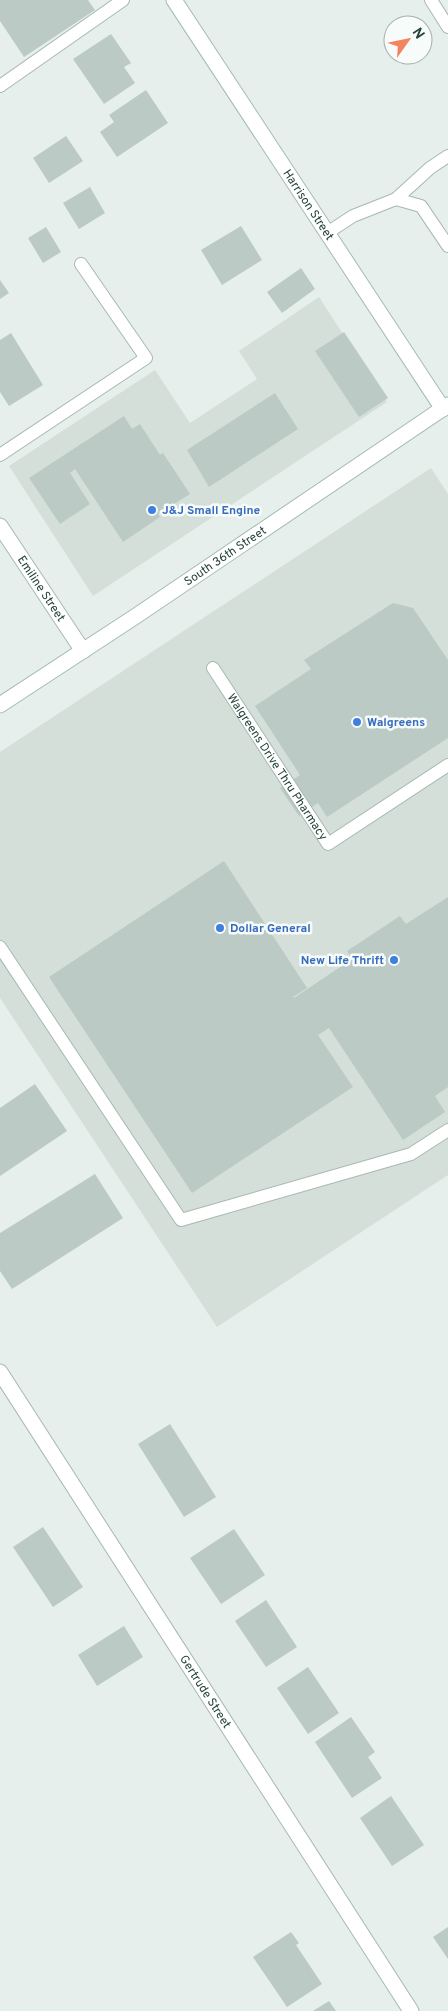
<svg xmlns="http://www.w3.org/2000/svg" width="448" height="2011" viewBox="0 0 448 2011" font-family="Overpass,sans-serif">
  <rect width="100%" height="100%" fill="#e6efeb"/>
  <path fill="#d4dfda" d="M319,297l68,105 -294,194 -84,-130 146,-96 35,53 67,-44 -18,-28z
    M431,468l17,26v681l-231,152 -217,-329v-246z"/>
  <path fill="#bbcac4" d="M0,0h88l7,10 -71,47 -24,-36z
    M111,34l20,29 -7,4 11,16 -31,21 -31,-45z
    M146,90l22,33 -51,34 -17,-25 14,-10 -5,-7z
    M66,136l17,25 -34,22 -16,-25z
    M90,187l15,26 -26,16 -16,-26z
    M241,226l21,34 -40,25 -21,-35z
    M46,227l15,25 -18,11 -15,-25z
    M301,268l14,21 -33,24 -15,-21z
    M0,280l9,13 -9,6z
    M344,332l44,66 -29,19 -44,-66z
    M11,333l32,52 -34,21 -9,-14v-52z
    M275,393l23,36 -89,58 -22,-37z
    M124,416l8,13 8,-5 20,31 3,-2 27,41 -32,20 2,3 -37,25 -48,-73 -5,4 20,31 -30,20 -31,-46z
    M393,603l20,5 35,52v78l-121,79 -9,-14 -19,13 -19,-28 20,-13 -45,-69 56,-37 -7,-9z
    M224,861l83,127 -14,9 1,1 58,-39 -5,-8 53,-35 6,8 42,-27v190l-13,9 10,16 -42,28 -74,-112 -11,7 35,52 -161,106 -143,-216z
    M35,1084l32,47 -67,45v-68z
    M95,1174l28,44 -111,71 -12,-18v-38z
    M170,1424l46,73 -32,20 -46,-73z
    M43,1527l40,60 -30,20 -40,-60z
    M234,1529l31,46 -44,29 -31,-46z
    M266,1600l31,47 -31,20 -31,-46z
    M124,1626l19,31 -46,29 -19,-31z
    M308,1667l31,46 -31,21 -31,-46z
    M351,1717l24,35 -7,5 14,21 -30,20 -37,-56z
    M391,1796l33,49 -32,21 -32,-48z
    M448,1927v32l-15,-22z
    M291,1932l8,11 -3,2 26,39 -35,23 -34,-50z
    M329,2001l7,10h-23z"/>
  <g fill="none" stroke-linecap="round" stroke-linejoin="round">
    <g stroke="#a8b8b2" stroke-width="14">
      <g id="service">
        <path d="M431,0l17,27"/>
        <path d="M0,86l123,-86"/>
        <path d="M396,199l34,-31 18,-12"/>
        <path d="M327,233l26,-17 43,-17 25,7 27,40"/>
        <path d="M0,455l146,-97 -65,-94"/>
        <path id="s1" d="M213,668l115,176 120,-79"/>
        <path d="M0,947l181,273 230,-66 37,-24"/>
      </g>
    </g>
    <g stroke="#a8b8b2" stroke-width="17">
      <g id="minor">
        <path id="s2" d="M0,526l83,125"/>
        <path id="s3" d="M0,1372l411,639"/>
      </g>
    </g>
    <g stroke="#a4bbb3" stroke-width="17">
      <g id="secondary">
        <path id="s4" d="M174,0l269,409"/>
        <path id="s5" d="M0,705l136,-89 312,-211"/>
      </g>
    </g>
    <use href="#service" stroke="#fff" stroke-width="12"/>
    <use href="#minor" stroke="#fff" stroke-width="15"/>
    <use href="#secondary" stroke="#fff" stroke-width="15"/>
  </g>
  <g fill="#3f7fe0" stroke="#f7fbf9" stroke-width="2">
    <circle cx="152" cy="510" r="5"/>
    <circle cx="357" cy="722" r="5"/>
    <circle cx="220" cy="928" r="5"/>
    <circle cx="394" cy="960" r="5"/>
  </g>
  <g text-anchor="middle" stroke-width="5" stroke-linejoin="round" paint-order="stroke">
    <g font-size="12" fill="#24423a" stroke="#f7fbf9">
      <text dy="4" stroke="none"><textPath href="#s4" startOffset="245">Harrison Street</textPath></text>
      <text dy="4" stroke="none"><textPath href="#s5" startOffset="270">South 36th Street</textPath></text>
      <text dy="4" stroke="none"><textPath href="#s2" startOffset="75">Emiline Street</textPath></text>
      <text dy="4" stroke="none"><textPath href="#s1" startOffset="118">Walgreens Drive Thru Pharmacy</textPath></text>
      <text dy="4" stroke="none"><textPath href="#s3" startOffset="380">Gertrude Street</textPath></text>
    </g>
    <g font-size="12" font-weight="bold" fill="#366cbe" stroke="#f7fbf9" text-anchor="start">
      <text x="162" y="514">J&amp;J Small Engine</text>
      <text x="367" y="726">Walgreens</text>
      <text x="230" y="932">Dollar General</text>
      <text x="384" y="964" text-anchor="end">New Life Thrift</text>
    </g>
  </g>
  <g transform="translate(408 40) rotate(57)"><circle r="24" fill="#f7fbf9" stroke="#a3b1ad"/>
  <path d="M0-4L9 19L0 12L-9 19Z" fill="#f4845f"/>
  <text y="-8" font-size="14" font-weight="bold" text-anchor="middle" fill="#24423a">N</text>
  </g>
</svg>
